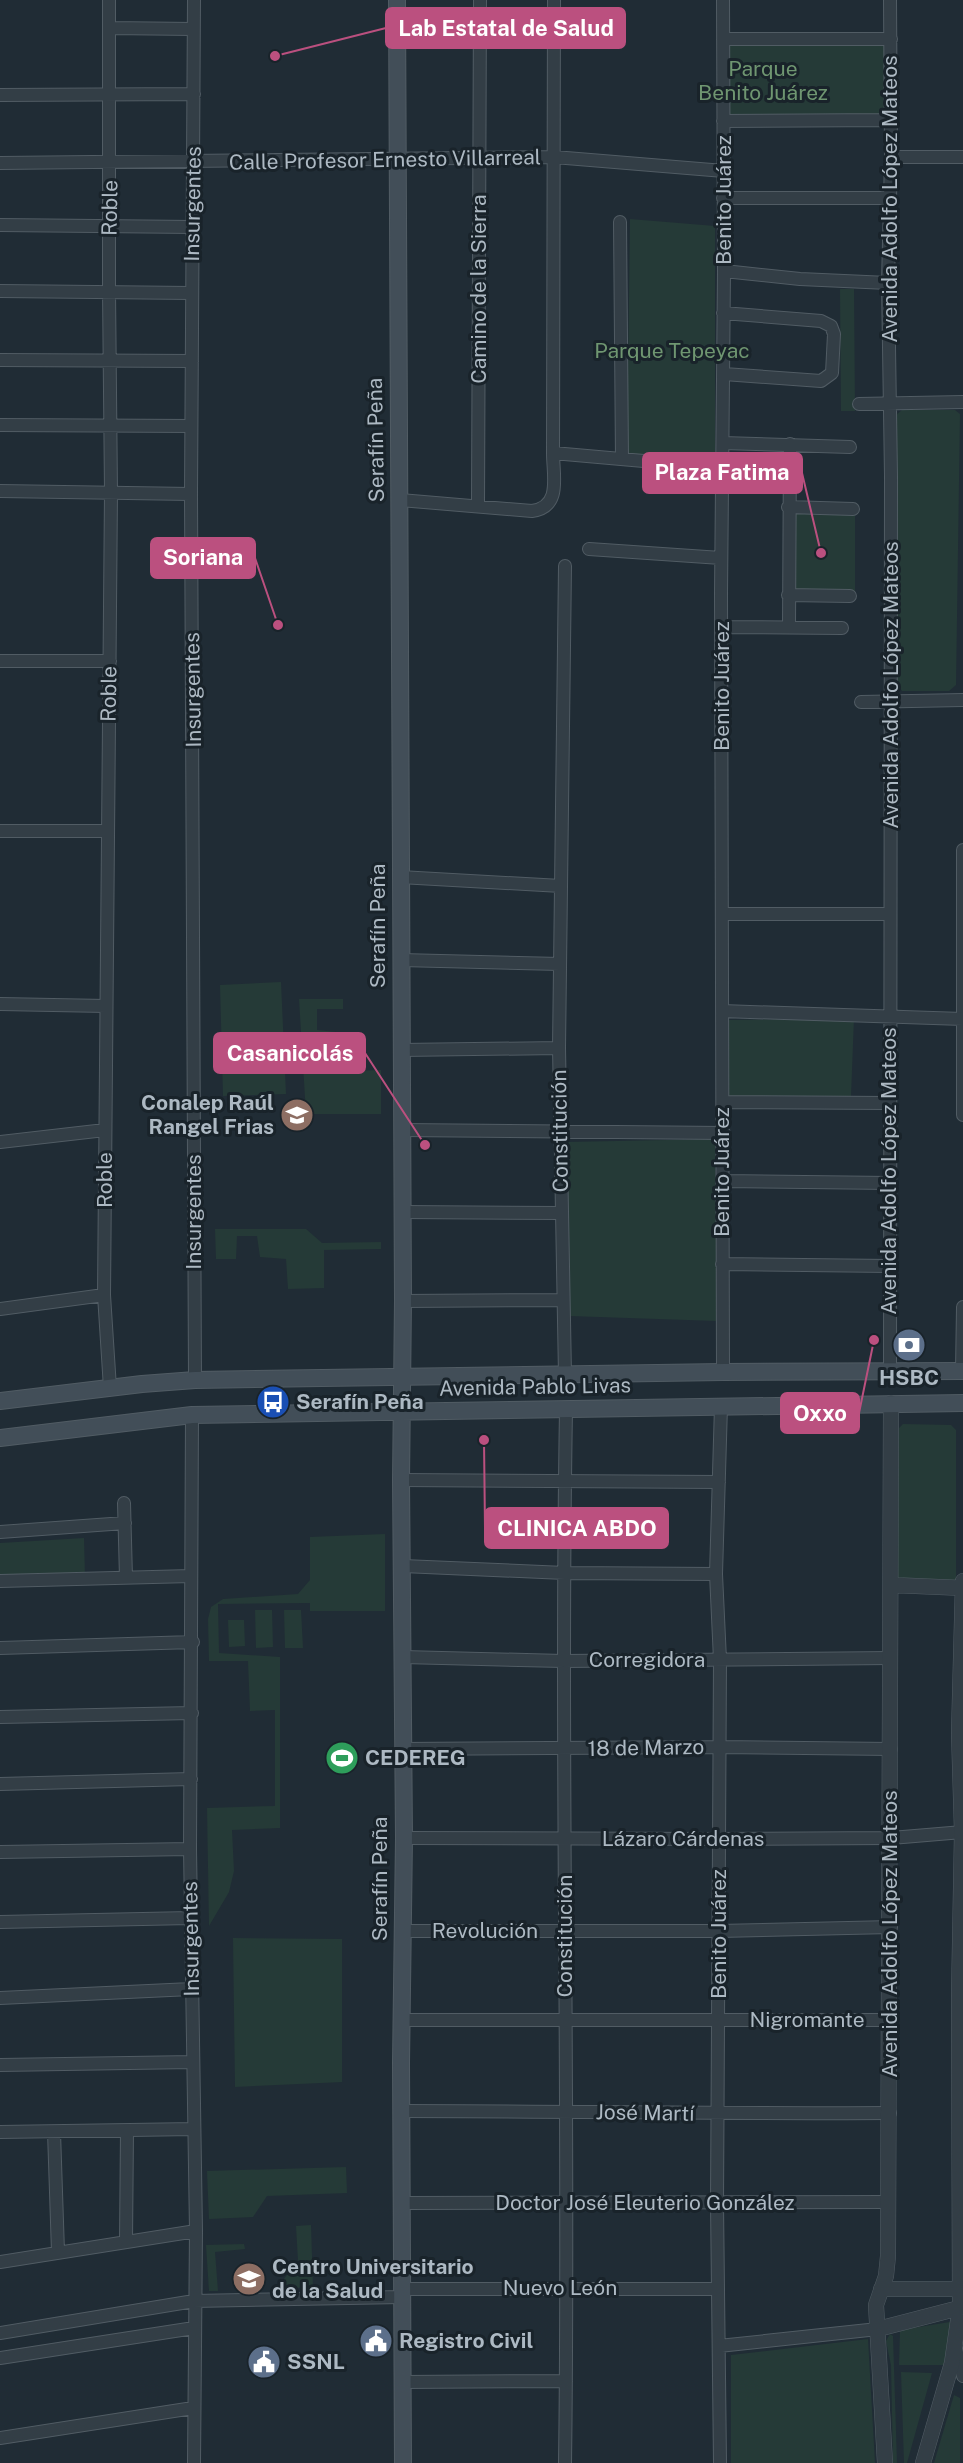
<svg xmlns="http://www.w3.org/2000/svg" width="963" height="2463" viewBox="0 0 963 2463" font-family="'Public Sans',sans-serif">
  <rect width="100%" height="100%" fill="#202c35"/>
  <path fill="#253a37" d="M726,42l159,3v74l-162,2z
    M630,219l85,7v233l-88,-5z
    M840,289h14l1,122h-14z
    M902,410h53l5,4 -4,271 -7,6h-47l-5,-7 -1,-269z
    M788,511l67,1v81l-60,1z
    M281,982l5,112 -63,2 -3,-111z
    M299,999h44v10h-26v21l19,2v15l-18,2 1,23 62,-2v44h-75z
    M854,1018l-3,78 -122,2 -3,-78z
    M715,1139l2,182 -148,-5 -2,-174z
    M215,1229h91l16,14 59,-1v7l-57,1v38l-36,1 -2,-30 -26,-2 -3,-21h-20l-1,23h-20z
    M903,1424l48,1 5,5v151l-59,-2v-149z
    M385,1534v77h-75v-8l-92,1 1,49 61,4v171l-48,2 2,41 -5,21 -20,34 -2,-118 68,-2v-96l-25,1 -2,-50h-39l-1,-42 3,-12 12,-8 75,-5 12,-14v-43z
    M84,1538l1,39 -85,-1v-33z
    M255,1610h17l1,37 -17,1z
    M284,1610h17l2,38h-18z
    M228,1620h16l1,26 -16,1z
    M233,1938l109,1v143l-107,5z
    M346,2167l1,26 -80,3 -14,21 -44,2 -2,-48z
    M311,2225l2,62 -37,2 22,-28 -2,-35z
    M244,2244l1,5 -30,3 3,39h-9l-3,-46z
    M950,2322l4,4 -9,39h-46l1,-35z
    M890,2334l3,2 4,127h-4l-2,-98 -5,-24z
    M868,2339l7,124h-144v-108z
    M901,2372l31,1 -25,90h-3z
    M954,2395l6,3v65h-26z"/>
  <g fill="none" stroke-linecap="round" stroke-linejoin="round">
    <g stroke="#515c64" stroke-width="14">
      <path id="minor" d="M109,0v291l2,201 -7,803 6,93
        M194,0l-3,494 4,886
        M110,28l83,1
        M723,39h168
        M0,95l194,-1
        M723,121l167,-1
        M891,157h72
        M0,163l554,-6 170,14
        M723,198h167
        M620,222l2,237
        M0,225l193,2
        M724,271l76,8 88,4
        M0,291l191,2
        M723,313l98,8 10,5 3,8 -2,39 -11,8 -97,-7
        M0,360l192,1
        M859,404l104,-2
        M0,425l191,1
        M723,443l127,4
        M553,453l1,-453
        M0,491l191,3
        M400,500l132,11c30,-4 21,-35 21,-58l170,15
        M478,506l2,-506
        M788,507l65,2
        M589,549l132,9
        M565,566l-6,482 6,327
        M788,595l62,1
        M722,627l120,1
        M789,627l1,-183
        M0,661h110
        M861,702l102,-2
        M0,831h107
        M963,850v265
        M400,877l161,9
        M724,914h166
        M401,960l159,4
        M0,1004l106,2
        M722,1011l241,8
        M401,1050l158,-2
        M723,1102l166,1
        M402,1130l322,3
        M0,1142l105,-12
        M724,1181l166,2
        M402,1212l159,1
        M722,1264l167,2
        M403,1301l160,-1
        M0,1309l104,-14
        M890,1371l1,-895 -3,-193 3,-126 -1,-157
        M962,1371l1,-64
        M723,1372l-2,-779 3,-322 -1,-271
        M192,1415l-2,434 6,382 -2,232
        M401,1480l318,2
        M124,1503l2,75
        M0,1532l125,-9
        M403,1566l162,7 151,1
        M0,1581l191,-5
        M0,1648l193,-6
        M403,1657l160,4 328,-3
        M0,1717l192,-4
        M402,1749l318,-2 171,2
        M0,1784l191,-5
        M404,1838l314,1 173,-1 72,-6
        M0,1852l190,-3
        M0,1922l190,-4
        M403,1931h316l172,-4
        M0,1998l191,-9
        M401,2020h489
        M0,2065l193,-3
        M401,2111c163,0 326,3 489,2
        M0,2132l194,-3
        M54,2132l4,120
        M402,2203l487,-1
        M126,2241l1,-110
        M0,2262l196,-31
        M402,2289h315
        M0,2333l194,-32 208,-4
        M719,2346l159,-17
        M956,2349l7,27
        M0,2358l194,-30
        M403,2382l163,-1
        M0,2438l193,-30
        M565,2463c5,-351 -5,-702 1,-1053
        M720,2463l-3,-259 3,-544 -4,-86 5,-168"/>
    </g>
    <g stroke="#515c64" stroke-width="16">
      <path id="tertiary" d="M892,1585l71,3
        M881,2289h82
        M878,2329l85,-22
        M885,2463l-9,-158 10,-29 2,-20 3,-853
        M923,2463l29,-100 8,-56 -1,-311 3,-164 -3,-99 4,-152"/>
    </g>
    <g stroke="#515c64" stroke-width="18">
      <path id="secondary" d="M397,0l6,1301 -2,179 3,358 -3,225 2,400
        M0,1401l142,-17 53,-4 528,-8 240,-1
        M0,1438l192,-23 771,-12"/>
    </g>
    <use href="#minor" stroke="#333e46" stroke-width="12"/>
    <use href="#tertiary" stroke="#333e46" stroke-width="15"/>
    <use href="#secondary" stroke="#424e58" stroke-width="16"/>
  </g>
  <defs>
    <g id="university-disc" transform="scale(1.725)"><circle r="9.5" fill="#8d6e63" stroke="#19232a"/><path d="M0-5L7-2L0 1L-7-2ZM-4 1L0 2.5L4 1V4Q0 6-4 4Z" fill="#fff"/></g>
    <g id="bank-disc" transform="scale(1.725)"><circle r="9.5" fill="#5c6f8a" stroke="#19232a"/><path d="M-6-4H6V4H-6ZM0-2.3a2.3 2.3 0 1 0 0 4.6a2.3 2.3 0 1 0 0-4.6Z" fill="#fff"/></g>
    <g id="bus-disc" transform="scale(1.725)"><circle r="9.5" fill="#1a4fb4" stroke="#19232a"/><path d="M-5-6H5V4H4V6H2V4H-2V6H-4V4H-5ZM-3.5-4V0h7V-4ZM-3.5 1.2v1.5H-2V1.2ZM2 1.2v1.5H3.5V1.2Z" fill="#fff"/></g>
    <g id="stadium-disc" transform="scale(1.725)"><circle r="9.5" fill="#2e9e5b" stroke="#19232a"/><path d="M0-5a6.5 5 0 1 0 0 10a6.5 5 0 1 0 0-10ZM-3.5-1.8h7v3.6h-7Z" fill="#fff"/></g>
    <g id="civic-disc" transform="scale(1.725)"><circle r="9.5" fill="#5c6f8a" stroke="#19232a"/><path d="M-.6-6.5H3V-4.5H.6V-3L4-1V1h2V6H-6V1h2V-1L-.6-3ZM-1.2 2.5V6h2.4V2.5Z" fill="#fff"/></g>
  </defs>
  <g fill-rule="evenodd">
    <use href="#university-disc" x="297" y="1115"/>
    <use href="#bank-disc" x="909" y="1345"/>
    <use href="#bus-disc" x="273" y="1402"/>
    <use href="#stadium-disc" x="342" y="1758"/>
    <use href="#university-disc" x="249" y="2279"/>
    <use href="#civic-disc" x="376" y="2341"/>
    <use href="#civic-disc" x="264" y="2362"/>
  </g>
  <g text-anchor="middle" stroke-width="6" stroke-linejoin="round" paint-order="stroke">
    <g font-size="21" fill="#6f9671" stroke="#19232a">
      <text x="763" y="76">Parque<tspan x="763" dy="24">Benito Juárez</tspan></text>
      <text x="672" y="358">Parque Tepeyac</text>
    </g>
    <g font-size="21" fill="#adb9c3" stroke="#19232a">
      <text transform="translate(385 160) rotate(-1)" y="7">Calle Profesor Ernesto Villarreal</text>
      <text transform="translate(890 199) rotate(-90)" y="7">Avenida Adolfo López Mateos</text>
      <text transform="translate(724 200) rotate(-90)" y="7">Benito Juárez</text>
      <text transform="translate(193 204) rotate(-89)" y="7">Insurgentes</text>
      <text transform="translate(110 208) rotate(-89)" y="7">Roble</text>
      <text transform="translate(479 289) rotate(-90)" y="7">Camino de la Sierra</text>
      <text transform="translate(376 440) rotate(-91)" y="7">Serafín Peña</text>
      <text transform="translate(891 685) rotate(-90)" y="7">Avenida Adolfo López Mateos</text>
      <text transform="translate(722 686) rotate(-90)" y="7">Benito Juárez</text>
      <text transform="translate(193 690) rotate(-91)" y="7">Insurgentes</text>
      <text transform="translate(109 694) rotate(-89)" y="7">Roble</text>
      <text transform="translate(378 926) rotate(-90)" y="7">Serafín Peña</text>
      <text transform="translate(560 1131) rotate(-91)" y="7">Constitución</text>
      <text transform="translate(889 1171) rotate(-90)" y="7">Avenida Adolfo López Mateos</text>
      <text transform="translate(722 1172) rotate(-90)" y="7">Benito Juárez</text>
      <text transform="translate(105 1180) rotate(-90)" y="7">Roble</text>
      <text transform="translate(194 1212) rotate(-90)" y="7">Insurgentes</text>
      <text transform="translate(535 1387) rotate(-1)" y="7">Avenida Pablo Livas</text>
      <text x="647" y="1667">Corregidora</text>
      <text transform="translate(646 1748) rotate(-1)" y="7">18 de Marzo</text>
      <text x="683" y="1846">Lázaro Cárdenas</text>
      <text transform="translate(380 1879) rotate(-90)" y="7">Serafín Peña</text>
      <text x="485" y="1938">Revolución</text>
      <text transform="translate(719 1934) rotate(-90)" y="7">Benito Juárez</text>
      <text transform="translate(890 1934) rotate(-90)" y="7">Avenida Adolfo López Mateos</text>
      <text transform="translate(565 1936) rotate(-90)" y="7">Constitución</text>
      <text transform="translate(191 1939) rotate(-91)" y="7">Insurgentes</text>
      <text x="807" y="2027">Nigromante</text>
      <text transform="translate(645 2113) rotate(1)" y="7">José Martí</text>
      <text x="645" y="2210">Doctor José Eleuterio González</text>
      <text x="560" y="2295">Nuevo León</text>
    </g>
    <g font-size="21" font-weight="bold" fill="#adb9c3" stroke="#19232a" text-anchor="start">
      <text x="274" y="1110" text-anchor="end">Conalep Raúl<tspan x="274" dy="24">Rangel Frias</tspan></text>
      <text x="909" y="1385" text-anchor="middle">HSBC</text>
      <text x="296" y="1409">Serafín Peña</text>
      <text x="365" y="1765">CEDEREG</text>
      <text x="272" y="2274">Centro Universitario<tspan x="272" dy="24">de la Salud</tspan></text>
      <text x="399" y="2348">Registro Civil</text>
      <text x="287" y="2369">SSNL</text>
    </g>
  </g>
  <path fill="none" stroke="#bb507f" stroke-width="2" d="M275 56L386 28M821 553L802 473M278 625L255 558M425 1145L365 1053M874 1340L859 1413M484 1440L485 1528"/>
  <g fill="#bb507f" stroke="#19232a" stroke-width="2">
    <circle cx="275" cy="56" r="6"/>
    <circle cx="821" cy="553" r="6"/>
    <circle cx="278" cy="625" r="6"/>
    <circle cx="425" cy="1145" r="6"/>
    <circle cx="874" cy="1340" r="6"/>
    <circle cx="484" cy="1440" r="6"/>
  </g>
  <g fill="#bb507f" stroke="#bb507f" stroke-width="2">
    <rect x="386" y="8" width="239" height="40" rx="6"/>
    <rect x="643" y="453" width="159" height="40" rx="6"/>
    <rect x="151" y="538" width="104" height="40" rx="6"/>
    <rect x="214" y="1033" width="151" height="40" rx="6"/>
    <rect x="781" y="1393" width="78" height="40" rx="6"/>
    <rect x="485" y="1508" width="183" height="40" rx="6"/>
  </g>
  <g font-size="22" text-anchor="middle" font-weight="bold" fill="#fff">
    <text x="506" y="36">Lab Estatal de Salud</text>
    <text x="722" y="480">Plaza Fatima</text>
    <text x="203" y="565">Soriana</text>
    <text x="290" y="1061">Casanicolás</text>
    <text x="820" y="1421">Oxxo</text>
    <text x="577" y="1536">CLINICA ABDO</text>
  </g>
</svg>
